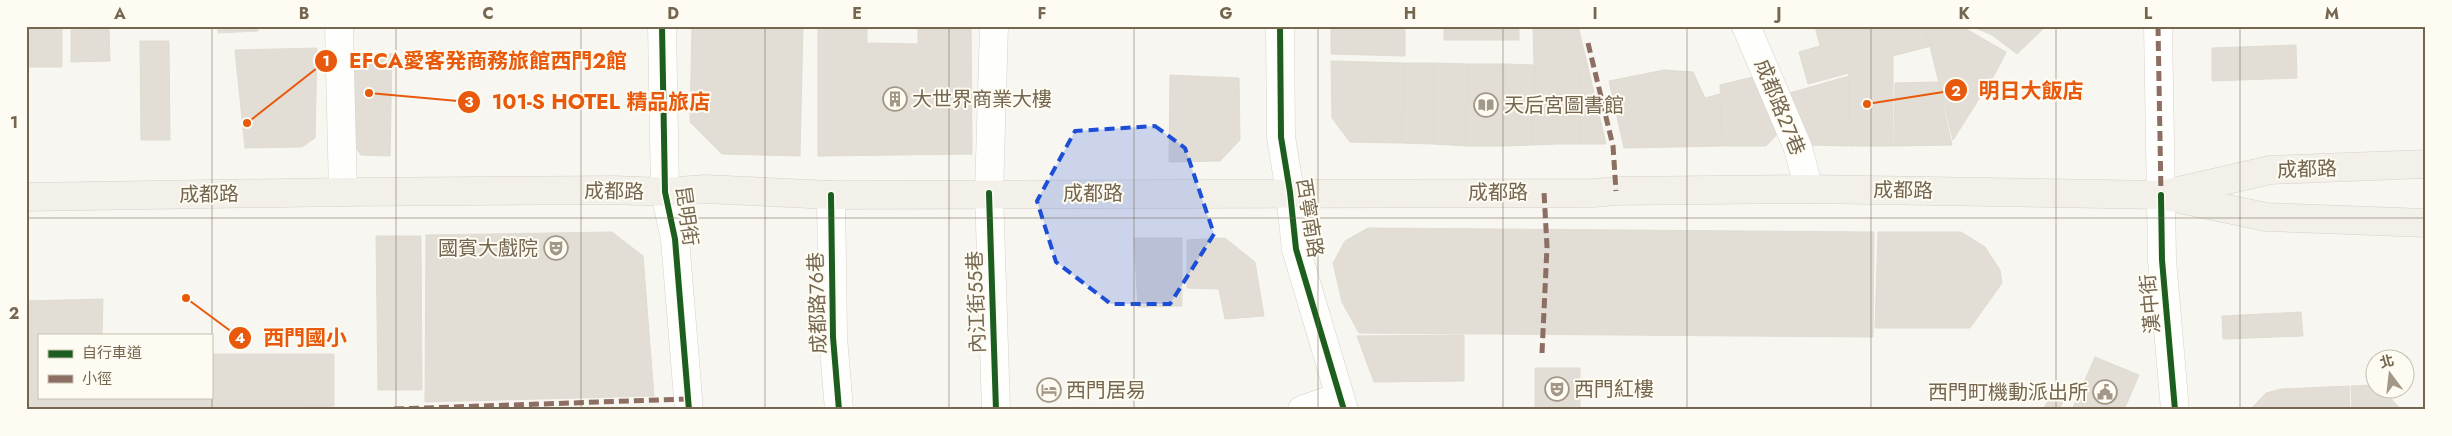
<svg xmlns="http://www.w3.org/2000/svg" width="2452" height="436" viewBox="0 0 2452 436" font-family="Jost,'Noto Sans TC',sans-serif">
  <rect width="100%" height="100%" fill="#f8f6f0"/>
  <path fill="#e2ddd5" stroke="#e0dcd2" d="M26,26h36v41h-36z
    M147,26h51l-51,2z
    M218,26h40v5l-40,2z
    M269,26h49v1l-49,1z
    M692,26h111l-3,130 -78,-2 -32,-32z
    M818,26h49v17l51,1v-18h53l1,128 -154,2z
    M1331,26h74v30l-74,-2z
    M1444,26h75v14h-75z
    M1533,26h45l10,41 -9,-2h-45z
    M1815,26h110l6,20 -38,10v90h-44v-73l-41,11 -9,-32 21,-6z
    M1925,26h36l45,26 -10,20 -43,68z
    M1971,26h75l-29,28 -25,-19z
    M109,29l1,32 -39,1v-32z
    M140,41h29l1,99h-29z
    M2296,45l1,33 -85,3v-33z
    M317,48l-2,90 -13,9 -57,1 -10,-98z
    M347,53l45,1 -2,102 -29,-1 -15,-22z
    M1331,61l74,2 -4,80 -51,-1 -18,-24z
    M1405,63h28v81l-32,-1z
    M1433,63l34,1 -1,82 -33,-2z
    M1467,64h38l-1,82h-38z
    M1505,64l29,1 -1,80 -29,1z
    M1534,65h24v79l-25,1z
    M1558,65h21v79h-21z
    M1579,65l9,2 18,77h-27z
    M1664,70l29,2 12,26 15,-4 1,52 -97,2 -15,-67z
    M1170,75l69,3 1,62 -20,21 -51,1z
    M1761,75l20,55 -15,16h-44l-2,-61z
    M1849,76l-1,70 -36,-1 -26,-51z
    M1938,82l14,63 -58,1 1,-63z
    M1368,228l506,4 -1,105 -514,-4 -17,-31 -9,-39 12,-22z
    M612,232l31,24 11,140 -229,6 1,-167z
    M1878,232h83l24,15 15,23 2,13 -32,45h-95z
    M376,236h45l1,154h-44z
    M1134,238h48v68l-44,1z
    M1225,238l30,24 9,54 -39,3 -6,-30 -32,-1v-48z
    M103,299l-1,36h-63v62h172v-43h123v52l-34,2v2h-274v-109z
    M2301,312l2,24 -80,3 -1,-23z
    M1464,335v46l-90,1 -17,-46z
    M2095,357l44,18 -15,35h-52z
    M1535,368h45v42h-45z
    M2374,385v3h8l19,22h-49l-1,-24z
    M2349,386l1,24h-100l16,-17 15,-4z
    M2051,394l13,6 -5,10h-16z"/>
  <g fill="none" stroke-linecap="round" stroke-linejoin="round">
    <g stroke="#d6d2cc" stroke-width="29">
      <path id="minor" d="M339,26l4,166
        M662,26l3,166 10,47 14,171
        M994,26l-5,167 7,217
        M1280,26l1,111 9,55 6,57 48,161
        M1746,26l52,122 11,41
        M2158,26l4,234 13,150
        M831,195l2,142 6,73
        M1302,410l37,-13"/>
    </g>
    <g stroke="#d6d1c9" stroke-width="29">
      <path id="major" d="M2170,193l100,-23 156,-6
        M26,197l317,-5 271,-2 51,2 40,-3 126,6 763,-2 22,-2 193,-2 352,6 105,22 160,6"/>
    </g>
    <use href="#minor" stroke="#fefefd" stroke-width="28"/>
    <use href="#major" stroke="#f2f0e8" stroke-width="28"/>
    <path stroke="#8d6e63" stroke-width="5" stroke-dasharray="10 5" stroke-linecap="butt" d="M2158,26l3,169
      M1588,43l25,103 3,45
      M1542,353l5,-106 -3,-55
      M394,409l294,-10"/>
    <g stroke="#fefcf2" stroke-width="9">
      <path id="cycleway" d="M662,26l3,166 10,47 14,171
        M1280,26l1,111 9,55 6,57 48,161
        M989,193l7,217
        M831,195l2,142 6,73
        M2161,195l1,65 13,150"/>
    </g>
    <use href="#cycleway" stroke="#1b5e20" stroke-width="6"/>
  </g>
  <path fill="#1d4ed8" fill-opacity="0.2" stroke="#1d4ed8" stroke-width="4" stroke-dasharray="10 6" stroke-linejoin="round" d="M1155,126l30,22 29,86 -44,70h-59l-55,-42 -19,-61 38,-70z"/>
  <path fill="none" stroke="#756650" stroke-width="1" stroke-opacity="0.55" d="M212,26v384M396,26v384M581,26v384M765,26v384M949,26v384M1134,26v384M1318,26v384M1503,26v384M1687,26v384M1871,26v384M2056,26v384M2240,26v384M26,218h2400"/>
  <defs>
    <g id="building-ring" transform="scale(1.25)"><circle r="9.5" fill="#fefcf2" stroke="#a39888" stroke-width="1.5"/><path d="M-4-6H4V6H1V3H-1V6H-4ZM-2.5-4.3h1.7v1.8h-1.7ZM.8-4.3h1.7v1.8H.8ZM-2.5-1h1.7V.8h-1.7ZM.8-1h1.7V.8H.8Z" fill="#a39888"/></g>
    <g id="library-ring" transform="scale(1.25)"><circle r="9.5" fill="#fefcf2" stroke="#a39888" stroke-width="1.5"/><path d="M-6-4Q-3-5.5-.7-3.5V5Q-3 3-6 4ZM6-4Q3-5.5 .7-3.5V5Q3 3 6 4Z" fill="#a39888"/></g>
    <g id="theatre-ring" transform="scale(1.25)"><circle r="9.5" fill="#fefcf2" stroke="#a39888" stroke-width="1.5"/><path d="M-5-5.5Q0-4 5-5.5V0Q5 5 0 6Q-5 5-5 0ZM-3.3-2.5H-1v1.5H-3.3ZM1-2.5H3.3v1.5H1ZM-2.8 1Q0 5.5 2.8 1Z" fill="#a39888"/></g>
    <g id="hotel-ring" transform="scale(1.25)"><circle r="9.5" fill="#fefcf2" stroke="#a39888" stroke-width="1.5"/><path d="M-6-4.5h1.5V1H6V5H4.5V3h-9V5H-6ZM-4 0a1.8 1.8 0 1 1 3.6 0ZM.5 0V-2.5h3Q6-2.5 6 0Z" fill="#a39888"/></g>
    <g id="civic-ring" transform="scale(1.25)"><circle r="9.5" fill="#fefcf2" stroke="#a39888" stroke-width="1.5"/><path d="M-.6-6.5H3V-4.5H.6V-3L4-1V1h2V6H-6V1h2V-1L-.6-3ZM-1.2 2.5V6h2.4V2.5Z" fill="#a39888"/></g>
  </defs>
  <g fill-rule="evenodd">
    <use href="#building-ring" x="895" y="99"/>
    <use href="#library-ring" x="1486" y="105"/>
    <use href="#theatre-ring" x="556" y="248"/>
    <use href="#theatre-ring" x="1557" y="389"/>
    <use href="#hotel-ring" x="1049" y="390"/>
    <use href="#civic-ring" x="2105" y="392"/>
  </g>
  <g text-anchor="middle" stroke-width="4" stroke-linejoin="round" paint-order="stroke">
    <g font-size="20" fill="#756650" stroke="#fefcf2" text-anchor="start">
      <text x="912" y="106">大世界商業大樓</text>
      <text x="1504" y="112">天后宮圖書館</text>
      <text x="538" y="255" text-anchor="end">國賓大戲院</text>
      <text x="1574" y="396">西門紅樓</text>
      <text x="1066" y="397">西門居易</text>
      <text x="2088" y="399" text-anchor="end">西門町機動派出所</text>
    </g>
    <g font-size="20" fill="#756650" stroke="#fefcf2">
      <text transform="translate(1780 107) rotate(68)" y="7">成都路27巷</text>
      <text transform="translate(2307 169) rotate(-2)" y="7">成都路</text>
      <text transform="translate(1903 190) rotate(1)" y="7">成都路</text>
      <text transform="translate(614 191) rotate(1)" y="7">成都路</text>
      <text x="1498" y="199">成都路</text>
      <text x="1093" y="200">成都路</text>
      <text transform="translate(209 194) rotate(-1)" y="7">成都路</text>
      <text transform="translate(687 216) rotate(82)" y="7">昆明街</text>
      <text transform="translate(1310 218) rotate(81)" y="7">西寧南路</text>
      <text transform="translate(976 302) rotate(-92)" y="7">內江街55巷</text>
      <text transform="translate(817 303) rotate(-92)" y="7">成都路76巷</text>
      <text transform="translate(2150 304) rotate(-95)" y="7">漢中街</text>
    </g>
  </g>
  <path fill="none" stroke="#e8590c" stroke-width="2" d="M247 123L326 61M1867 104L1956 90M369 93L469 102M186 298L240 338"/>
  <g fill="#e8590c" stroke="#fefcf2" stroke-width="2">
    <circle cx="247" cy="123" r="5"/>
    <circle cx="1867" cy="104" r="5"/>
    <circle cx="369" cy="93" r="5"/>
    <circle cx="186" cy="298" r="5"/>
    <circle cx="326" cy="61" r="12"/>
    <circle cx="1956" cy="90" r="12"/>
    <circle cx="469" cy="102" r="12"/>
    <circle cx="240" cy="338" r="12"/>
  </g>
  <g font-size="15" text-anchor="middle" font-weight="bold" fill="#fff">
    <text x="326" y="66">1</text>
    <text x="1956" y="96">2</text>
    <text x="469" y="107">3</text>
    <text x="240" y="343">4</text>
  </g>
  <g font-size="21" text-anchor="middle" font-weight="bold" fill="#e8590c" stroke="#fefcf2" stroke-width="4" stroke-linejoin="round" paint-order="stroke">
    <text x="488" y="68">EFCA愛客発商務旅館西門2館</text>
    <text x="2031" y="98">明日大飯店</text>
    <text x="601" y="109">101-S HOTEL 精品旅店</text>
    <text x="305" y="345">西門國小</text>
  </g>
  <rect width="2452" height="436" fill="none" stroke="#fefcf2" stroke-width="55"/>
  <rect x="38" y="334" width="175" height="65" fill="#fefcf2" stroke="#c7c0b1"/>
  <rect x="48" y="350" width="25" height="8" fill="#1b5e20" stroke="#c7c0b1"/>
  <text x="82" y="358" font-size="15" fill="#756650">自行車道</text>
  <rect x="48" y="375" width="25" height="8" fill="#8d6e63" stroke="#c7c0b1"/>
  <text x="82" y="384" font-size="15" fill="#756650">小徑</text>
  <g transform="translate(2390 374) rotate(345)"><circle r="24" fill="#fefcf2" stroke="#c7c0b1"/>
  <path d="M0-4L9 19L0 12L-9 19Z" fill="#a39888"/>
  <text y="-8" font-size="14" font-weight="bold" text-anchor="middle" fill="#756650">北</text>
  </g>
  <rect x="28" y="28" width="2396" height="380" fill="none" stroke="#756650" stroke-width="2"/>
  <g font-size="16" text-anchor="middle" font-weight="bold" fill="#756650">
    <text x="120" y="19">A</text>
    <text x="304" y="19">B</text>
    <text x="488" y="19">C</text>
    <text x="673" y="19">D</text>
    <text x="857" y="19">E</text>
    <text x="1042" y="19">F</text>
    <text x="1226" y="19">G</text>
    <text x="1410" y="19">H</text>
    <text x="1595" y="19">I</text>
    <text x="1779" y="19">J</text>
    <text x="1964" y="19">K</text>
    <text x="2148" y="19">L</text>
    <text x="2332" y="19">M</text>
    <text x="14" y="128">1</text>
    <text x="14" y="319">2</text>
  </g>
</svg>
